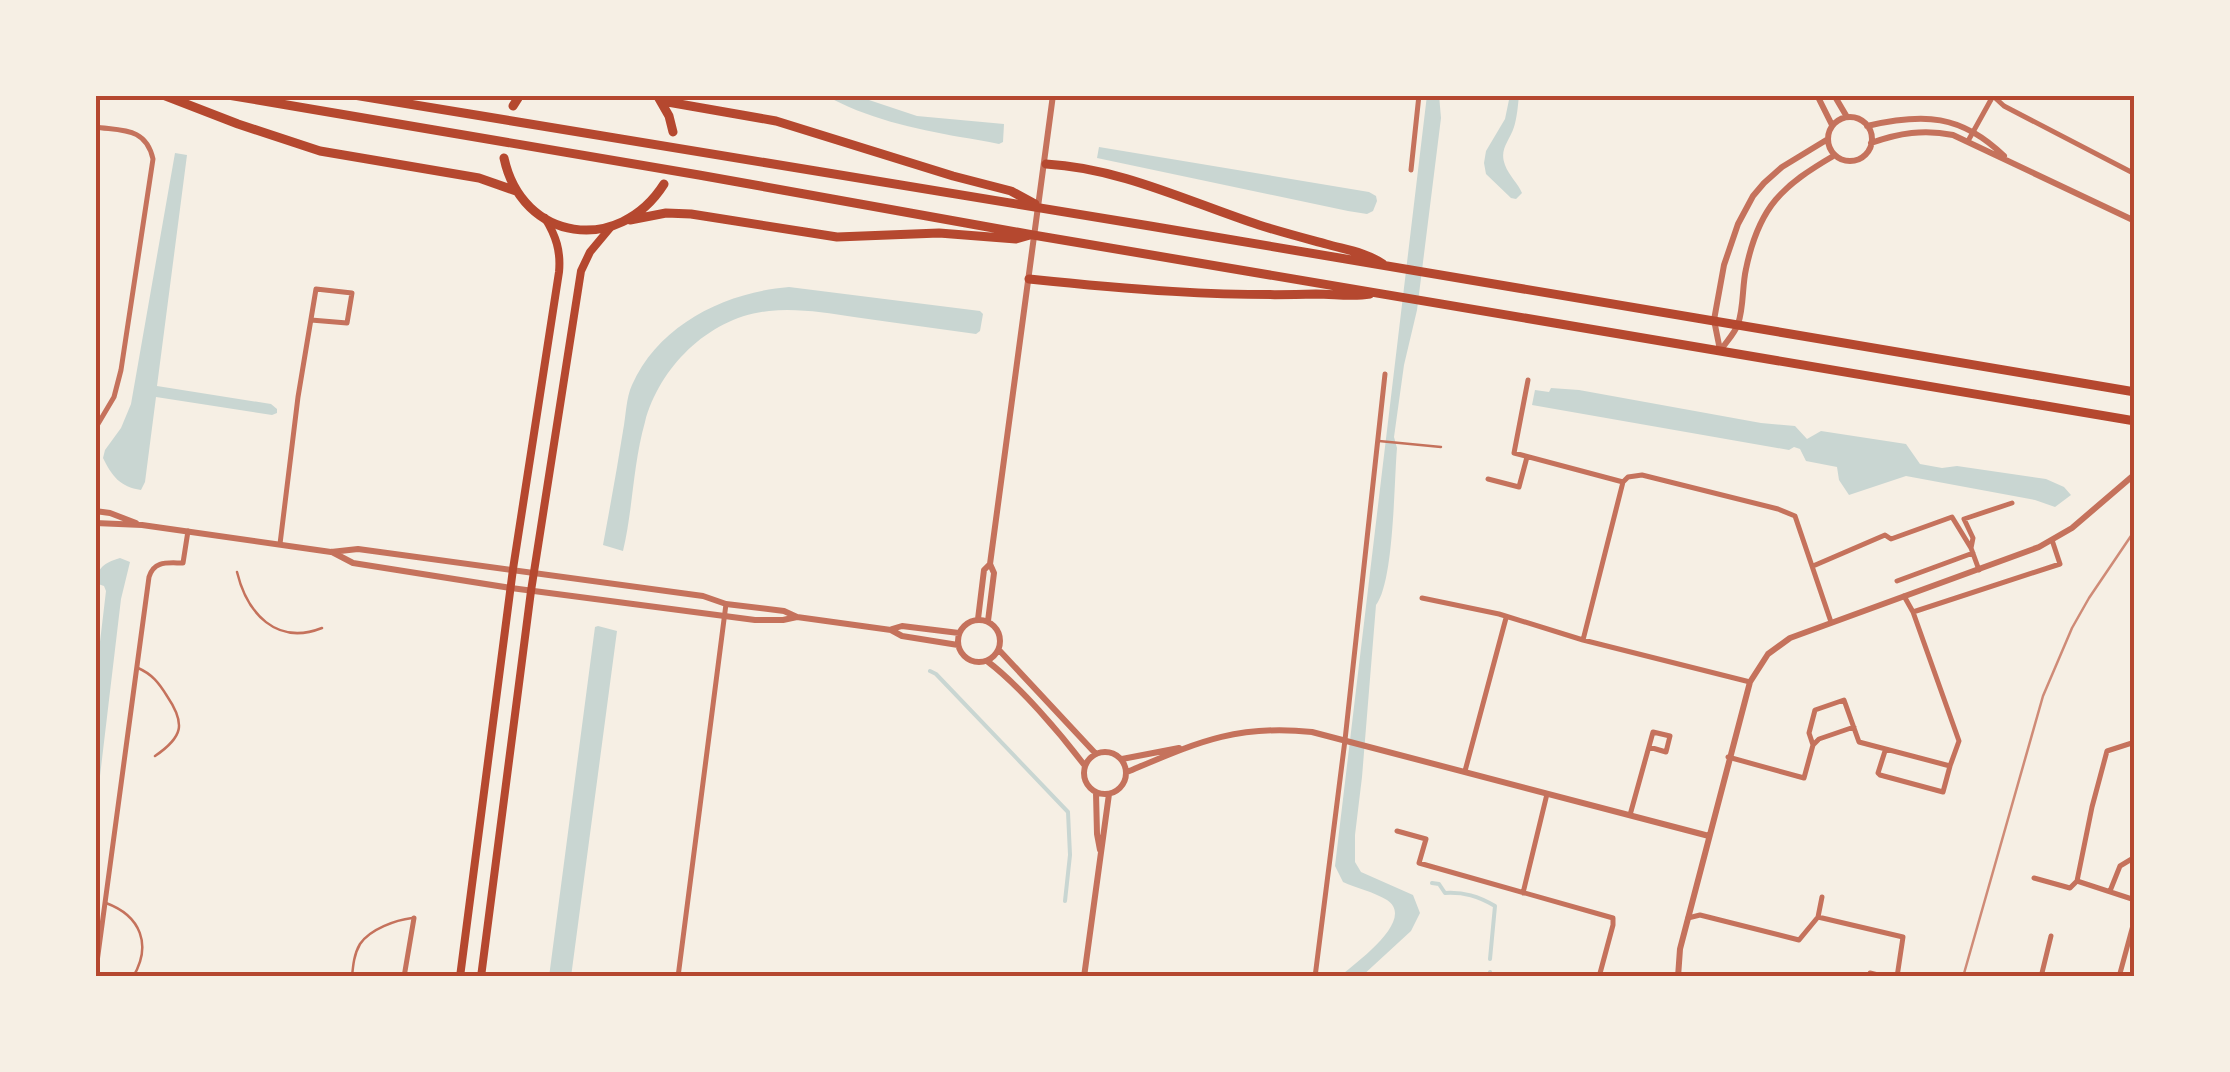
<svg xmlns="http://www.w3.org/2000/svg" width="2230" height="1072" viewBox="0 0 2230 1072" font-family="'Noto Sans',sans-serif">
  <rect width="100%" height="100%" fill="#f6efe4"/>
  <path fill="#c9d6d2" d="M825,95h29l63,21 87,8 -1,18 -4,2c-13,-3 -26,-5 -39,-7 -45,-8 -95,-19 -135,-42z
    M1427,95h12l2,23 -24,192 -13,55 -10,72 3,11c-3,34 -3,134 -21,157l-14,172 -7,58v27l6,10 52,23 7,18 -9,18 -50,46h-22c15,-13 78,-57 48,-77 -13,-8 -31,-12 -44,-18l-8,-16z
    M1510,95h9c-1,10 -2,23 -5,32 -5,15 -15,22 -9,38 4,11 13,18 17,28l-6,6 -5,-1 -25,-24 -2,-11 2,-12 19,-32z
    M1099,147l270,45 7,4 1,5 -4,10 -6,3 -19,-3 -251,-53z
    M175,153l12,2 -30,231 114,18 6,5v4l-5,2 -116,-18 -11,85 -4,8c-21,-3 -29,-14 -38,-32l2,-8 16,-22 10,-24z
    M789,287l191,24 3,3 -3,17 -4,3c-41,-6 -82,-11 -122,-17 -28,-4 -56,-9 -85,-6 -59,6 -109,55 -124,111 -12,42 -12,87 -22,129l-20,-6c7,-38 14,-76 20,-114 3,-15 3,-33 9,-46 27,-61 94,-93 157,-98z
    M1551,388l28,2 182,33 34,3 12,13 14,-8 85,13 14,20 22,4 15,-2 89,13 18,8 7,8 -16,12 -20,-7 -129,-24 -57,19 -10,-15 -2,-13 -31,-6 -6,-12 -6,-2 -5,3 -257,-45 3,-15 14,2z
    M120,558l10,4 -9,37 -26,219v-134l11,-93 -2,-5 -6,-2c-4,-15 8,-22 22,-26z
    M598,626l19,5 -46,346h-22l46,-350z"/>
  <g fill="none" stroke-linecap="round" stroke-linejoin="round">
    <path stroke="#c9d6d2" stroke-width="4" d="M930,671l6,3 132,138 2,43 -5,46
      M1432,883l7,1 6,9c19,-1 33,3 50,13l-5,53
      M1489,977l1,-5"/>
    <path stroke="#c5725c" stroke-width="2.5" d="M1379,441l62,6
      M237,572c10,41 39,74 85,56
      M138,668c14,6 21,15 29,28 19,28 16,41 -12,60
      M106,903c35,13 46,42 27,74
      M352,977c1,-11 2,-23 8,-33 10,-15 36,-24 52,-26"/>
    <path stroke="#c5725c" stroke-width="5" d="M1992,95l12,11 131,68
      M95,127c27,4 51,0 58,32l-32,211 -7,27 -19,32
      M1968,141l25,-45
      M1411,170l8,-75
      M1528,380l-14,73 109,29 5,-5 14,-2 136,34 17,7 36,106
      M1488,479l31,8 8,-30
      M280,544l18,-147 18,-108 36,4 -5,30 -36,-3
      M1971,548l2,-10 -9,-19 48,-16
      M1813,566l72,-31 6,4 61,-22 19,31 8,22
      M1897,581l76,-28
      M1422,598l77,16 84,26 167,42
      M1913,612l147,-48 -8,-24
      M1583,640l40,-158
      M1813,745l6,-6 35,-12
      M1885,751l-7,22 2,2 63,17 7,-26
      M1728,757l76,21 9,-33 -4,-12 6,-23 29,-10 15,42 91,24 9,-25 -46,-129 -9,-16
      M1465,771l41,-153
      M1630,815l23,-83 17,4 -4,16 -17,-5
      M1397,831l29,8 -7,24 194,55v7l-14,52
      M2034,878l36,10 7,-7 58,19
      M2077,881l15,-74 15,-56 28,-9
      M2110,891l10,-25 15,-9
      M1523,893l24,-99
      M1818,917l85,20 -6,40
      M1688,918l12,-3 99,25 19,-23 4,-20
      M1870,973l16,4
      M95,977l54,-400c5,-17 19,-14 34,-14l5,-32
      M404,977l10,-59
      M678,977l48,-373
      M1315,977l30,-237 40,-366
      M2041,977l10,-41
      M2119,977l16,-59"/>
    <path stroke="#c5725c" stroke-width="6" d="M1817,95l15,30
      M1834,95l13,22
      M1828 139a22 22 0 1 1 44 0a22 22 0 1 1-44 0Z
      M1867,126c56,-13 94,-12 137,30
      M1871,143c28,-10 53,-14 82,-8l182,86
      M1720,350l-6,-30 10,-55 14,-41 15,-28 11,-13 18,-16 46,-28
      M1721,350c5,-8 14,-17 17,-26 6,-17 4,-38 8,-55 13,-63 36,-83 89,-114
      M95,511l15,2 26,10
      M95,523l47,2 189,27 27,-3 345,47 23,8 58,7 13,6 94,13 11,6 56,9
      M332,552l21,11 158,25 244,32h28l14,-3
      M978,619l6,-49 6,-6
      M958 641a21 21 0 1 1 42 0a21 21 0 1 1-42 0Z
      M988,621l6,-48 -4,-9 63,-469
      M892,629l10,-3 57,7
      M999,650l97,104
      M987,661c33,25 73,72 98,105
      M1084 773a21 21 0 1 1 42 0a21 21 0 1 1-42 0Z
      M1122,759l57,-11
      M1127,772c69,-29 108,-48 185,-40l397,104
      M1096,793l1,41 3,16
      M1084,977l25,-183
      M1678,977l2,-28 70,-267 18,-28 22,-16 249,-91 33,-19 63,-54"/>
    <path stroke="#b5482f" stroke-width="8" d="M460,977l53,-408 46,-297c2,-21 -3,-36 -14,-54
      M481,977l50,-386 50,-320 9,-19 20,-24"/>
    <path stroke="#b5482f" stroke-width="9" d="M163,95l75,29 82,27 159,27 37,13
      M228,95l471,80 334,60 1102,186
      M354,95l796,131 985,166
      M657,95l12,21 4,16
      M662,101l114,20 177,55 58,15 24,13
      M513,106l7,-11
      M504,158c18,84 115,97 160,26
      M1046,164c74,4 143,38 213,61 22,7 45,13 67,19 21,6 39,8 57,20
      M630,220l36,-7 25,1 146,23 102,-4 77,6 14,-4
      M1029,279c96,10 191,18 287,15 19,0 36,3 54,0"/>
    <path stroke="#cf8b77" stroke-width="2.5" d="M1963,977l80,-281 29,-68 17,-30 46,-68"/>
  </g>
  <rect width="2230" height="1072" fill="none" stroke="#f6efe4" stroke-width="195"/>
  <rect x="98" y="98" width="2034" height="876" fill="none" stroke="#b5482f" stroke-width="4"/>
</svg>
